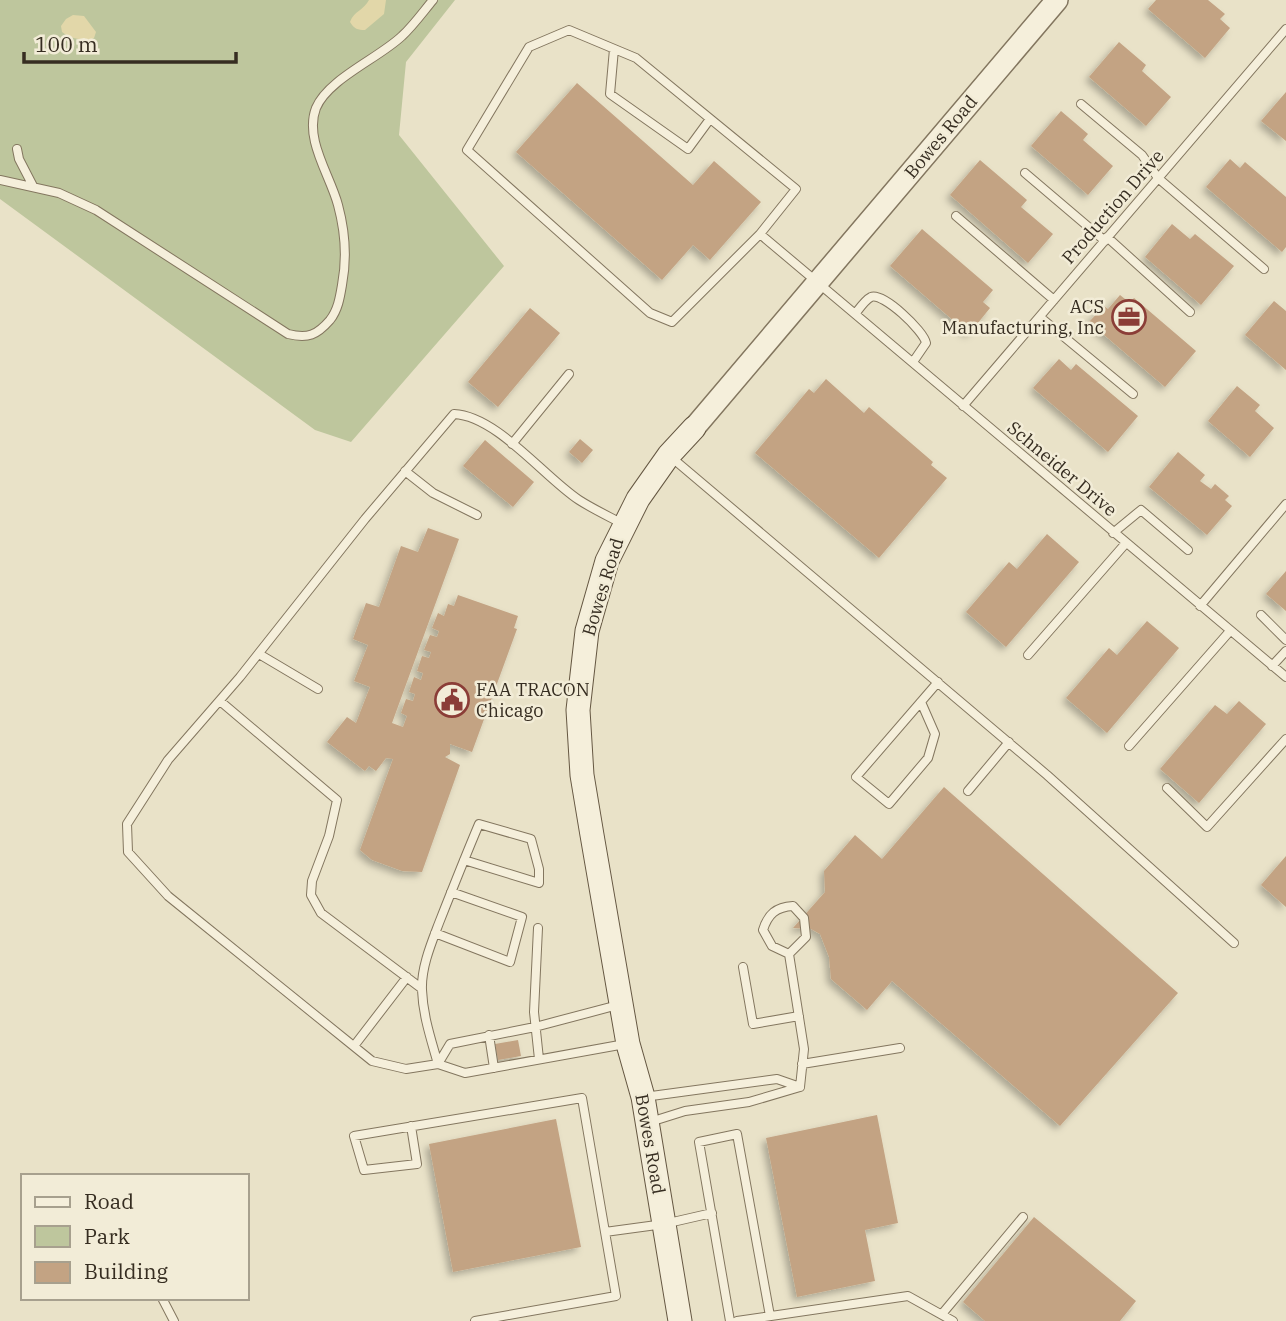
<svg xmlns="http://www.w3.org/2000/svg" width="1286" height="1321" viewBox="0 0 1286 1321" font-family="'IBM Plex Serif',serif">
  <defs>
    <filter id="shadow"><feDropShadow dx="-4" dy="4" stdDeviation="3.5" flood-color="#0004"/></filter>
  </defs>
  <rect width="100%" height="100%" fill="#e9e2c8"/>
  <path fill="#bec69d" d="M0,0h455l-49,62 -7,73 105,131 -153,176 -36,-12 -315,-231z"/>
  <path fill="#e2d7a9" d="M369,0h17l-2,14 -19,16c-7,0 -11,-1 -15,-8 4,-11 14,-12 19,-22z
    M73,15l11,1 12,16 -2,6 -6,3 -19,-4 -7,-5 -1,-6 5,-7z"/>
  <path fill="#c3a383" filter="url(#shadow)" d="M1156,0h52l17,14 -5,5 10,9 -25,30 -57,-49z
    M1119,42l27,23 -4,6 29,26 -25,29 -57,-49z
    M577,83l116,102 21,-24 47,41 -51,58 -17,-15 -31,35 -146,-128z
    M1286,92v49l-25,-20z
    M1061,111l27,23 -5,6 30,26 -25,29 -57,-49z
    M1230,159l10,9 5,-6 41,35v50l-4,5 -76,-65z
    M980,160l47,40 -6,7 32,27 -25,29 -78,-68z
    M1172,224l18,15 5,-5 39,32 -33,39 -56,-48z
    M922,229l71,61 -10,12 7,6 -21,26 -79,-68z
    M1120,295l10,8 4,-5 62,53 -31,36 -76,-65 15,-16 4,3z
    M1274,301l12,10v59l-41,-35z
    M530,308l30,25 -62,74 -30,-25z
    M1059,359l12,11 5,-6 62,52 -30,36 -75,-64z
    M826,379l38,34 5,-6 64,55 -2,3 16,13 -68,80 -124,-105 54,-64 5,4z
    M1237,386l23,19 -5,6 19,17 -24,29 -42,-36z
    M580,439l13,11 -11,13 -13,-11z
    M485,440l49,42 -21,25 -50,-41z
    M1178,452l27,23 -5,6 11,8 4,-5 14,12 -4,4 7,6 -25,29 -58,-48z
    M428,528l31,11 -67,184 11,4 4,-11 -6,-3 5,-14 7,2 2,-7 -6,-2 5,-15 7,3 2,-7 -6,-2 5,-15 7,2 2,-6 -7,-2 6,-15 7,2 2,-6 -7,-3 6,-15 6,3 4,-12 6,2 4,-11 60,21 -4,12 3,1 -45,123 -22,-8v10l-5,3 15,8 -38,107 -20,-1 -30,-11 -12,-10 33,-91 -7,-1 -10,13 -7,-5 -4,5 -38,-29 20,-25 9,6 14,-36 -16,-6 14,-36 -15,-6 13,-36 13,4 22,-61 17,6z
    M1047,534l32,28 -73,85 -40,-35 43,-50 8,7z
    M1286,571v40l-20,-17z
    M1147,621l32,27 -72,85 -41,-35 43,-50 8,7z
    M1239,701l27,23 -67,79 -39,-34 55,-64 12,9z
    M944,787l234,206 -118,133 -168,-145 -25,29 -36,-31 -2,-22 -9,-23 -9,-5 -18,-1 32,-36 -1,-21 31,-36 27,24z
    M1286,856v51l-25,-22z
    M518,1040l3,16 -23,4 -3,-16z
    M877,1115l21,108 -33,7 10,51 -78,16 -31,-159z
    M556,1119l25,128 -128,25 -24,-128z
    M1034,1217l102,84 -16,20h-135l-22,-19z"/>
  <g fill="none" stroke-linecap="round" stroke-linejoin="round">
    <g stroke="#83765f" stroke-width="10">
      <path id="service" d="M614,49l-4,45 78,55 22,-30
        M1081,104l61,51 16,23 106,91
        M17,149l2,10 14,27
        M1025,173l80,68
        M0,180l59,13 37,17 192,124c20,5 29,1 42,-14 8,-10 10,-23 12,-35 5,-26 3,-54 -4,-80 -8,-30 -34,-66 -22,-97 12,-29 63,-50 86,-72 11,-10 21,-24 31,-36
        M956,216l98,84
        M760,234l-88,88 -22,-9 -183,-163 62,-103 40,-17 67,28 160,131 -36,45 526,443
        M1107,237l83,75
        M855,314c4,-5 10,-14 16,-17 12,-5 53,34 55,46l-13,19
        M1040,317l93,77
        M963,406l323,-377
        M512,444l57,-70
        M671,457l376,318 187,168
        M405,471l28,22 44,22
        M1113,533l28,-23 47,40
        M1200,606l86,-102
        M1261,615l25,25
        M259,654l59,35
        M1028,655l98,-112
        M1272,666l14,-15
        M220,701l117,99 -8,36 -17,45 -1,14 10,18 100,75
        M921,702l14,32 -7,24 -39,46 -33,-27 82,-95
        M1129,746l101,-115
        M1167,788l40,39 79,-88
        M968,791l41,-49
        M464,860l75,23v-14l-8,-30 -52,-15c-14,33 -27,66 -40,99 -8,21 -18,45 -17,67 1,26 9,49 16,74l-32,5 -34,-8 -204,-165 -40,-44 -1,-28 41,-64 72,-83 125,-158 89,-105c43,2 90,63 125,86 14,9 29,16 44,24
        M538,928l-4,84 5,47
        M435,933l75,29 12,-45 -71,-25
        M789,954l17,-17 -2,-19 -11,-12c-17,1 -25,8 -30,24l9,16 17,8 15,95 -4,38
        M743,967l10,57 46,-8
        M618,1005l-83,22 -85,17 -12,20 27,9 160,-29
        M489,1035l5,33
        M354,1046l53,-69
        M802,1064l98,-16
        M644,1097l133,-18 23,8
        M650,1122l35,-11 64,-9 51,-15
        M411,1126l6,38 -53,6 -10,-34 228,-38 23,134
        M162,1298l12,23
        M942,1314l81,-97
        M475,1321l141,-25 -11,-64 59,-8 48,-11
        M730,1321l-31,-179 38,-8 33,182
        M737,1321l171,-25 45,25"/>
    </g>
    <g stroke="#83765f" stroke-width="24">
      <path id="tertiary" d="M694,428l363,-428"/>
    </g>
    <g stroke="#655742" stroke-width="25">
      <path id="secondary" d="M680,1321l-37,-224 -15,-53 -36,-209 -10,-60 -4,-65 9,-79 20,-70 31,-62 31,-44 25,-27"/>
    </g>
    <use href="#service" stroke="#f5efdb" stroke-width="8"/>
    <use href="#tertiary" stroke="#f5efdb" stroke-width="21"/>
    <use href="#secondary" stroke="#f5efdb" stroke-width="23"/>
  </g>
  <defs>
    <g id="office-ring" transform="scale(1.75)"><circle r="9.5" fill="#f2ecd7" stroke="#8b3d37" stroke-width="1.5"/><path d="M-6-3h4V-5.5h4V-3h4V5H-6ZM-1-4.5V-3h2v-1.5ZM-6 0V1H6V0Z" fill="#8b3d37"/></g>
    <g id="civic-ring" transform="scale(1.75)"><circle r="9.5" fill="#f2ecd7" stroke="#8b3d37" stroke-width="1.5"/><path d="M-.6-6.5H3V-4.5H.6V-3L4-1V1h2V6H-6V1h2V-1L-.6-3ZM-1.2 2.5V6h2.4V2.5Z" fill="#8b3d37"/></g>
  </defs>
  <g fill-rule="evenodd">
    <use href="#office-ring" x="1129" y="317"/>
    <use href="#civic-ring" x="452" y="700"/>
  </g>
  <g text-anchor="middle" stroke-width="5" stroke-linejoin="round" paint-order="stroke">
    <g font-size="18" fill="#362d21" stroke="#f2ecd7">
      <text transform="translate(941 137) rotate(-50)" y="6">Bowes Road</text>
      <text transform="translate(1113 207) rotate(-49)" y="6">Production Drive</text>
      <text transform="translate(1062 469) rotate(40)" y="6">Schneider Drive</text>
      <text transform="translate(603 587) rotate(-73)" y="6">Bowes Road</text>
      <text transform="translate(650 1144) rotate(80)" y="6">Bowes Road</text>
    </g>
    <g font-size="18" fill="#362d21" stroke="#f2ecd7" text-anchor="end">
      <text x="1104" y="313">ACS<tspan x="1104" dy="21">Manufacturing, Inc</tspan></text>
      <text x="476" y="696" text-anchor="start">FAA TRACON<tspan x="476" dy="21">Chicago</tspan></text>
    </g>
  </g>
  <rect x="21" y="1174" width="228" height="126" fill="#f2ecd7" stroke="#a7a08e" stroke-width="2"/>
  <rect x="35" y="1197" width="35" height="10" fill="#f5efdb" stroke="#a7a08e" stroke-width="2"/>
  <text x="84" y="1209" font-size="21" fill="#362d21">Road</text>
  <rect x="35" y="1226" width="35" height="21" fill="#bec69d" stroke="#a7a08e" stroke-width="2"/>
  <text x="84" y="1244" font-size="21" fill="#362d21">Park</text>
  <rect x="35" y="1262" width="35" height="21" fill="#c3a383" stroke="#a7a08e" stroke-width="2"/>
  <text x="84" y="1279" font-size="21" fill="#362d21">Building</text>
  <path d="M24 52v10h212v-10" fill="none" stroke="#362d21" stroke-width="3.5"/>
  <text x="35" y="52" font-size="21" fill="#362d21" stroke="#f2ecd7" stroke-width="5" paint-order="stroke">100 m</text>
</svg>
